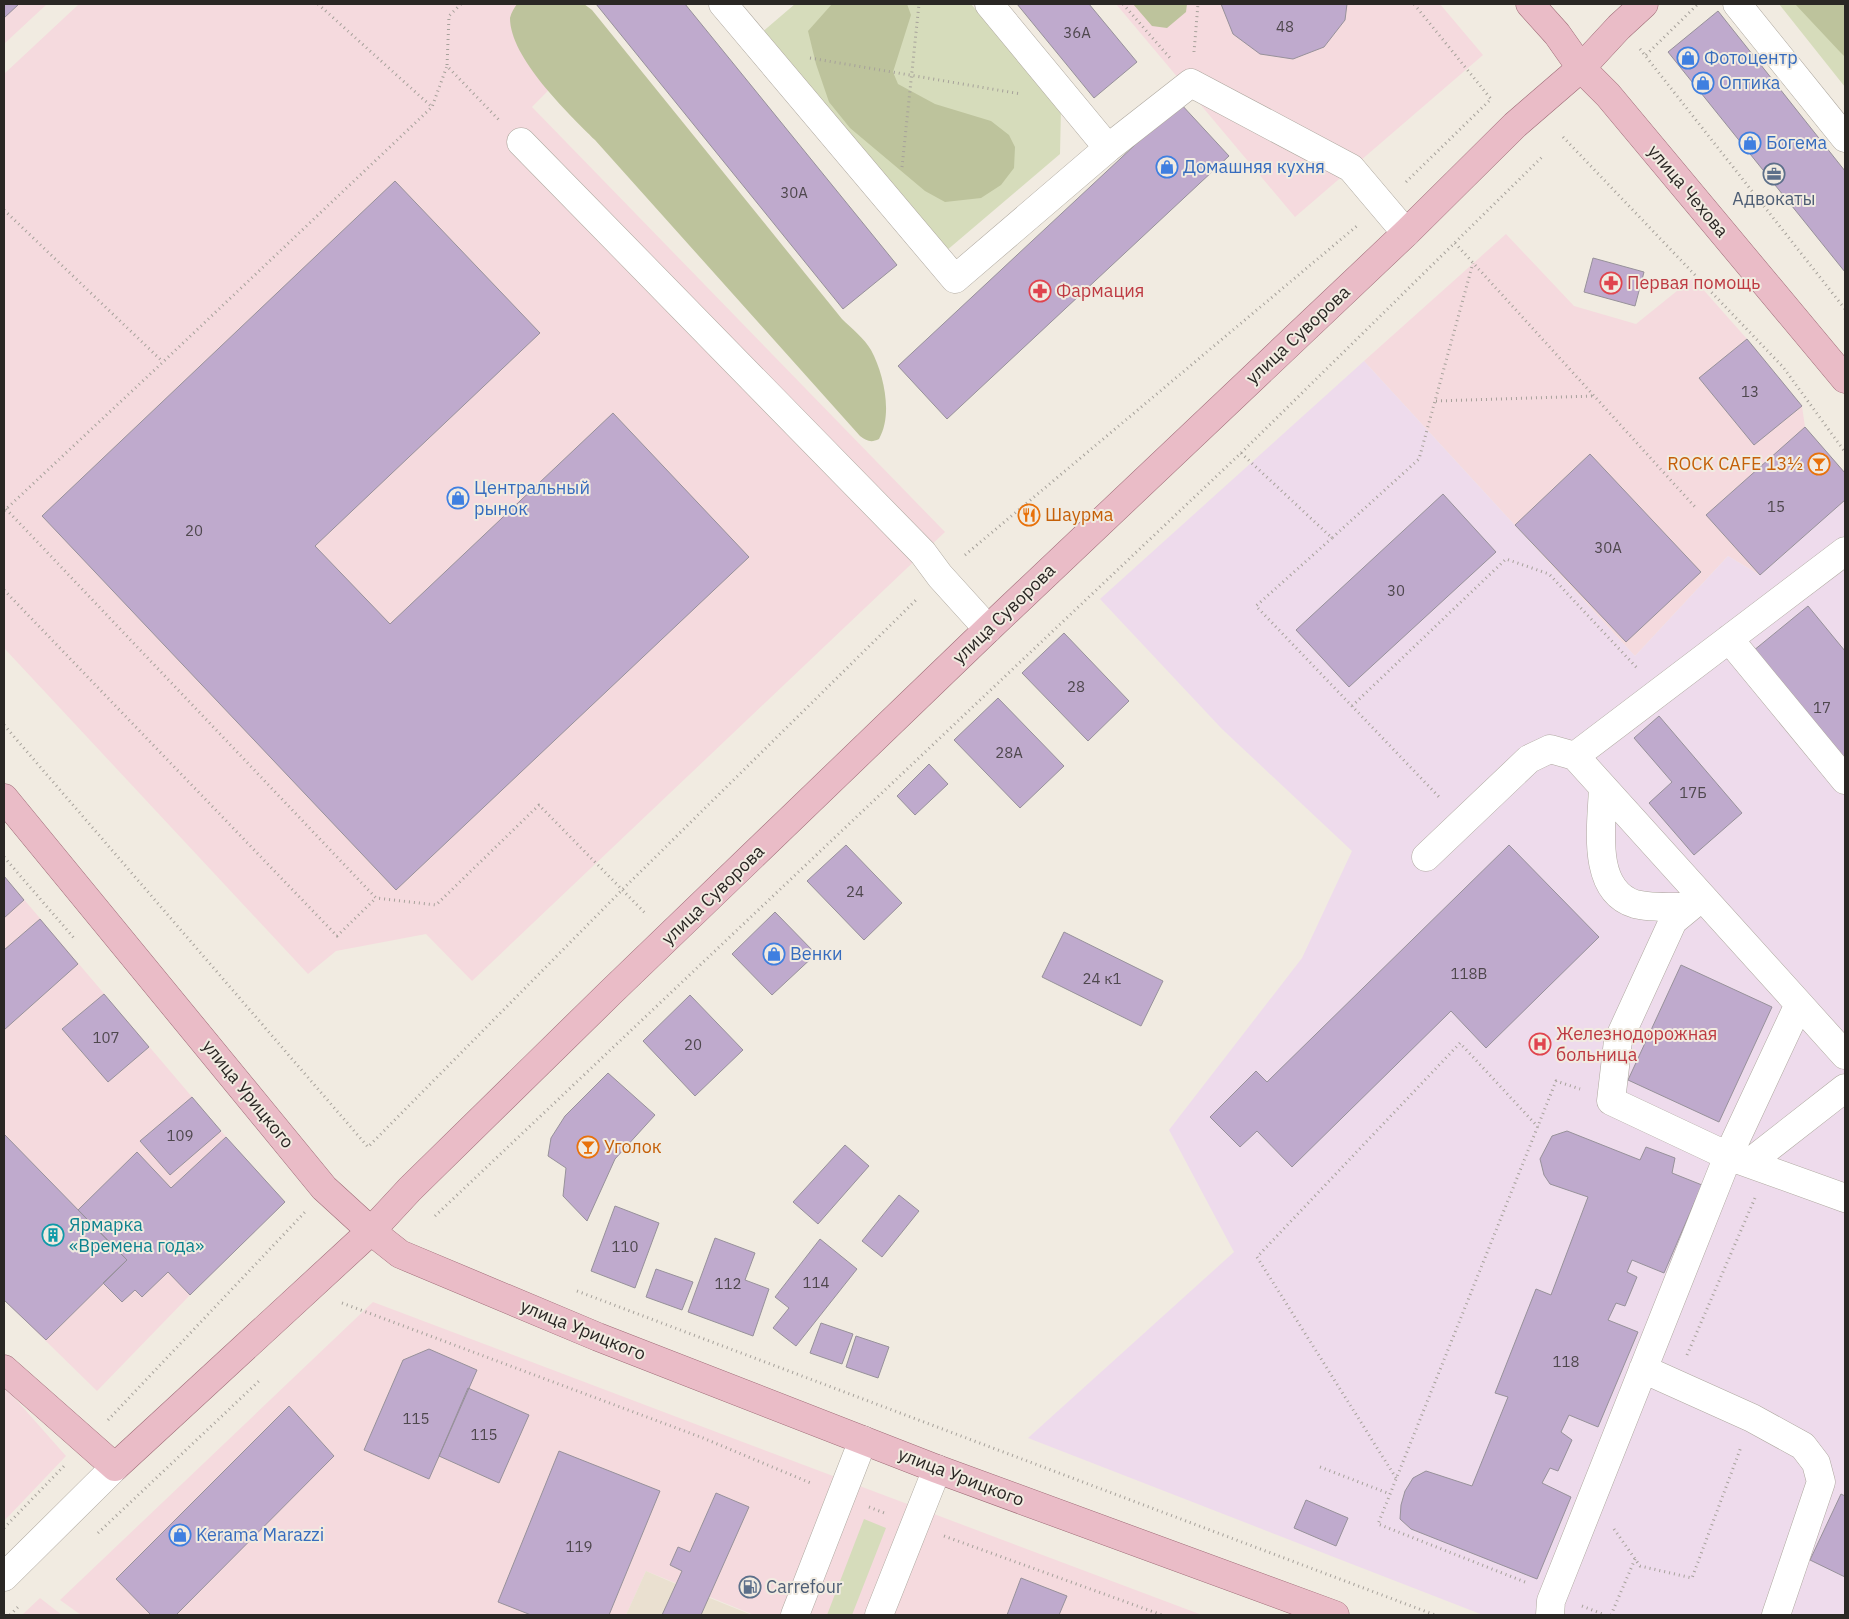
<svg xmlns="http://www.w3.org/2000/svg" width="1849" height="1619" viewBox="0 0 1849 1619" font-family="'IBM Plex Sans',sans-serif">
  <rect width="100%" height="100%" fill="#f1ebe1"/>
  <path fill="#f5dade" d="M4,4h43l-43,40z
    M79,4h474l37,44 -58,59 413,425 -473,449 -46,-47 -90,17 -28,23 -304,-326v-574z
    M1116,4h324l43,51 -188,162z
    M1506,234l68,72 62,18 57,-46 54,61 55,67 3,21 40,46v27l-85,75 -32,-19 -93,100 -271,-295z
    M4,876l217,255 64,71 -95,93 -93,96 -93,-91z
    M373,1302l346,131 483,182h-448l-108,-44 -20,44h-545l-21,-15z
    M4,1386l62,70 -62,65z
    M40,1598l22,17h-40z"/>
  <path fill="#eae0d0" d="M646,1571l44,19 62,25h-126z"/>
  <path fill="#eedbec" d="M1364,361l271,295 93,-100 32,19 85,-75v1115h-362l-455,-177 206,-186 -65,-122 133,-172 50,-107 -130,-122 -122,-130z"/>
  <path fill="#d6dcbb" d="M795,4h176l90,104 -1,46 -114,97 -186,-217z
    M1779,4h66v83z
    M864,1519l22,9 -34,87h-25z"/>
  <path fill="#bdc39c" d="M517,4h67l8,6 250,309c9,9 23,20 29,31 13,24 22,65 8,89 -8,4 -12,2 -19,-3l-265,-296c-27,-27 -85,-82 -85,-122 1,-5 4,-10 7,-14z
    M832,4h75l4,11 -18,57 5,12 37,20 56,17 18,14 6,12 -1,21 -13,17 -20,13 -36,4 -20,-11 -75,-63 -21,-26 -13,-38 -8,-33z
    M1133,4h54l-1,8 -19,16 -15,-2z
    M1795,4h50v53l-4,-4z"/>
  <path fill="#bfaacd" stroke="#97919a" d="M4,4h15l-15,14z
    M596,4h89l212,261 -54,44z
    M1017,4h72l48,58 -43,36z
    M1221,4h126l-2,16 -21,27 -31,12 -33,-5 -27,-20z
    M1718,11l127,160v101l-177,-220z
    M1180,103l49,53 -282,263 -49,-53z
    M395,181l145,152 -225,213 75,78 223,-211 136,144 -353,333 -354,-374z
    M1593,258l51,14 -9,34 -51,-14z
    M1747,339l55,67 -48,39 -55,-67z
    M1805,427l40,46v27l-85,75 -54,-60z
    M1590,454l111,118 -75,70 -111,-117z
    M1443,494l53,58 -147,135 -53,-57z
    M1808,606l37,45v113l-92,-113z
    M1064,633l65,68 -41,40 -66,-68z
    M998,698l66,68 -44,42 -66,-68z
    M1659,716l83,97 -48,42 -45,-52 23,-21 -38,-44z
    M929,764l19,20 -33,31 -18,-19z
    M846,845l56,58 -38,37 -57,-59z
    M1509,845l90,92 -113,111 -35,-37 -159,156 -35,-36 -17,16 -30,-30 46,-46 11,11z
    M4,876l20,24 -20,18z
    M775,912l41,42 -44,41 -40,-41z
    M40,919l38,45 -74,66v-80z
    M1064,932l99,49 -22,45 -99,-49z
    M1681,965l91,42 -53,115 -91,-42z
    M104,994l45,53 -41,35 -46,-53z
    M690,995l53,55 -48,46 -52,-55z
    M608,1073l47,42 -40,44 -28,62 -24,-25 3,-28 -18,-12 3,-18 14,-22z
    M192,1097l29,34 -51,44 -30,-34z
    M1567,1131l73,29 6,-13 29,11 -3,15 30,12 -38,88 -32,-13 -5,12 10,5 -12,29 -9,-3 -8,17 30,12 -40,95 -29,-12 -8,17 11,8 -14,31 -8,-3 -8,15 29,14 -34,82 -126,-50 -11,-10 1,-14 4,-14 8,-13 13,-7 46,15 36,-89 -13,-4 41,-104 15,6 37,-98 -38,-13 -6,-9 -4,-16 12,-23z
    M4,1134l123,126 -81,80 -42,-40z
    M226,1137l59,65 -95,93 -22,-23 -26,25 -7,-7 -13,12 -19,-19 24,-23 -49,-50 59,-58 34,36z
    M845,1145l24,21 -51,58 -25,-22z
    M899,1195l20,16 -37,46 -20,-16z
    M615,1206l44,17 -24,65 -44,-17z
    M715,1238l40,15 -10,27 24,9 -16,47 -65,-24z
    M820,1239l37,30 -61,77 -23,-18 16,-20 -14,-11z
    M656,1269l37,13 -11,28 -36,-13z
    M821,1323l32,11 -11,30 -32,-11z
    M856,1336l33,11 -11,31 -32,-11z
    M429,1349l48,21 -48,109 -65,-29 39,-90z
    M468,1388l61,27 -30,68 -60,-27z
    M289,1406l45,50 -158,159h-25l-35,-36z
    M559,1451l101,40 -51,124h-78l-33,-13z
    M716,1493l33,14 -48,108h-39l20,-44 -12,-6 8,-18 12,5z
    M1841,1494l4,2v81l-35,-17z
    M1306,1500l42,18 -12,28 -42,-18z
    M1021,1578l46,18 -8,19h-52z"/>
  <g fill="none" stroke-linecap="round" stroke-linejoin="round">
    <g stroke="#aea89f" stroke-width="29">
      <path id="minor" d="M723,4l232,275 153,-131 83,-65 160,85 55,65
        M989,4l119,144
        M1737,4l108,134
        M521,142l402,411 17,23 48,53
        M1729,639l116,141
        M1603,787c-1,36 -13,103 32,117 14,4 40,3 54,3
        M1426,857l103,-98 21,-10 25,7
        M1702,897l-29,24 -55,120 -7,60 117,55 71,-152 -224,-248 270,-205
        M1799,1004l46,51
        M1749,1163l96,-75
        M1643,1369l109,49 51,28 13,17 5,19 -45,133
        M4,1577l111,-110
        M795,1615l68,-175
        M879,1615l58,-146
        M1550,1615l1,-14 177,-445 117,42"/>
    </g>
    <g stroke="#9e6b76" stroke-width="29">
      <path id="major" d="M1530,4l27,30 24,34 27,27 237,284
        M4,798l320,390 47,43 29,23 198,83 339,132 398,146
        M4,1369l111,98 256,-236 39,-42 200,-196 378,-364 418,-396 109,-108 66,-57 38,-41 25,-23"/>
    </g>
    <path stroke="#a6a19a" stroke-width="3" stroke-dasharray="1 4" stroke-linecap="butt" d="M318,4l114,103
      M461,4l-12,12 -2,50 52,54
      M1123,4l47,54
      M1640,49l205,260
      M1194,52l4,-48
      M1646,55l52,-51
      M810,58l211,36
      M1563,137l220,230 62,85
      M902,167l17,-163
      M1406,182l85,-83 -77,-95
      M4,210l159,152
      M1455,243l241,265
      M1436,401l158,-5
      M1241,453l91,85 87,-79 54,-196
      M6,509l370,389 60,7 103,-100 107,109
      M4,511l159,-149 269,-255 15,-41
      M1332,538l-76,68 185,193
      M965,555l393,-330
      M4,590l333,346 39,-38
      M1352,706l154,-147 43,15 88,94
      M4,725l364,422 254,-257 296,-292
      M4,857l70,81
      M435,1216l806,-763 302,-297
      M577,1291l858,324
      M342,1303l361,135 110,46
      M1687,1355l68,-157
      M108,1420l197,-208
      M1320,1467l70,27
      M1396,1478l-139,-221 203,-214 78,84
      M869,1507l18,7
      M4,1528l62,-64
      M1614,1529l26,37 52,12 49,-131
      M98,1533l161,-152
      M944,1536l218,79
      M1525,1582l-147,-58 178,-443 24,8
      M1582,1606l23,9
      M10,1615l8,-8
      M1611,1615l24,-56"/>
    <use href="#minor" stroke="#fff" stroke-width="28"/>
    <use href="#major" stroke="#eabcc7" stroke-width="28"/>
  </g>
  <defs>
    <g id="shop-ring" transform="scale(1.125)"><circle r="9.5" fill="#f1ebe1" stroke="#3f7fe0" stroke-width="1.5"/><path d="M-5-2.5h2.3a2.7 3.5 0 0 1 5.4 0H5L5.5 6h-11ZM-1.5-2.5h3a1.5 2.3 0 0 0-3 0Z" fill="#3f7fe0"/></g>
    <g id="office-ring" transform="scale(1.125)"><circle r="9.5" fill="#f1ebe1" stroke="#5c6f8a" stroke-width="1.5"/><path d="M-6-3h4V-5.5h4V-3h4V5H-6ZM-1-4.5V-3h2v-1.5ZM-6 0V1H6V0Z" fill="#5c6f8a"/></g>
    <g id="pharmacy-ring" transform="scale(1.125)"><circle r="9.5" fill="#f1ebe1" stroke="#e0444e" stroke-width="1.5"/><path d="M-2-6h4v4h4v4h-4v4h-4v-4h-4v-4h4Z" fill="#e0444e"/></g>
    <g id="bar-ring" transform="scale(1.125)"><circle r="9.5" fill="#f1ebe1" stroke="#e8710a" stroke-width="1.5"/><path d="M-6-5H6L.8 .8V4.5H3.5V6h-7V4.5H-.8V.8Z" fill="#e8710a"/></g>
    <g id="restaurant-ring" transform="scale(1.125)"><circle r="9.5" fill="#f1ebe1" stroke="#e8710a" stroke-width="1.5"/><path d="M-5-6h1v4h1v-4h1v4h1v-4h1v5L-1.5 .5V6h-2V.5L-5-1ZM5-6V6H3V1.5H1.5Q1.5-4 5-6Z" fill="#e8710a"/></g>
    <g id="hospital-ring" transform="scale(1.125)"><circle r="9.5" fill="#f1ebe1" stroke="#e0444e" stroke-width="1.5"/><path d="M-5-5h3v3.5h4V-5h3V5h-3V1.5h-4V5h-3Z" fill="#e0444e"/></g>
    <g id="building-ring" transform="scale(1.125)"><circle r="9.5" fill="#f1ebe1" stroke="#0f9aa8" stroke-width="1.5"/><path d="M-4-6H4V6H1V3H-1V6H-4ZM-2.5-4.3h1.7v1.8h-1.7ZM.8-4.3h1.7v1.8H.8ZM-2.5-1h1.7V.8h-1.7ZM.8-1h1.7V.8H.8Z" fill="#0f9aa8"/></g>
    <g id="fuel-ring" transform="scale(1.125)"><circle r="9.5" fill="#f1ebe1" stroke="#5c6f8a" stroke-width="1.5"/><path d="M-5.5-6h7V0h2V4h1.3V-2.5L3-4.5l.8-.8L6-3V5H2.5V1h-1V6h-7ZM-4.2-4.7v3.2H.2V-4.7Z" fill="#5c6f8a"/></g>
  </defs>
  <g fill-rule="evenodd">
    <use href="#shop-ring" x="1688" y="58"/>
    <use href="#shop-ring" x="1703" y="83"/>
    <use href="#shop-ring" x="1750" y="143"/>
    <use href="#shop-ring" x="1167" y="167"/>
    <use href="#office-ring" x="1774" y="174"/>
    <use href="#pharmacy-ring" x="1611" y="283"/>
    <use href="#pharmacy-ring" x="1040" y="291"/>
    <use href="#bar-ring" x="1819" y="464"/>
    <use href="#shop-ring" x="458" y="498"/>
    <use href="#restaurant-ring" x="1029" y="515"/>
    <use href="#shop-ring" x="774" y="954"/>
    <use href="#hospital-ring" x="1540" y="1044"/>
    <use href="#bar-ring" x="588" y="1147"/>
    <use href="#building-ring" x="53" y="1235"/>
    <use href="#shop-ring" x="180" y="1535"/>
    <use href="#fuel-ring" x="750" y="1587"/>
  </g>
  <g text-anchor="middle" stroke-width="4" stroke-linejoin="round" paint-order="stroke">
    <g font-size="15" fill="#4f484e">
      <text x="1285" y="32">48</text>
      <text x="1077" y="38">36А</text>
      <text x="794" y="198">30А</text>
      <text x="1750" y="397">13</text>
      <text x="1776" y="512">15</text>
      <text x="194" y="536">20</text>
      <text x="1608" y="553">30А</text>
      <text x="1396" y="596">30</text>
      <text x="1076" y="692">28</text>
      <text x="1822" y="713">17</text>
      <text x="1009" y="758">28А</text>
      <text x="1693" y="798">17Б</text>
      <text x="855" y="897">24</text>
      <text x="1469" y="979">118B</text>
      <text x="1102" y="984">24 к1</text>
      <text x="106" y="1043">107</text>
      <text x="693" y="1050">20</text>
      <text x="180" y="1141">109</text>
      <text x="625" y="1252">110</text>
      <text x="816" y="1288">114</text>
      <text x="728" y="1289">112</text>
      <text x="1566" y="1367">118</text>
      <text x="416" y="1424">115</text>
      <text x="484" y="1440">115</text>
      <text x="579" y="1552">119</text>
    </g>
    <g font-size="18" fill="#366cbe" stroke="#f1ebe1" text-anchor="start">
      <text x="1704" y="64">Фотоцентр</text>
      <text x="1719" y="89">Оптика</text>
      <text x="1766" y="149">Богема</text>
      <text x="1183" y="173">Домашняя кухня</text>
      <text x="474" y="494">Центральный<tspan x="474" dy="21">рынок</tspan></text>
      <text x="790" y="960">Венки</text>
      <text x="196" y="1541">Kerama Marazzi</text>
    </g>
    <g font-size="18" fill="#2a2724" stroke="#f1ebe1">
      <text transform="translate(1688 191) rotate(50)" y="6">улица Чехова</text>
      <text transform="translate(1298 335) rotate(-43)" y="6">улица Суворова</text>
      <text transform="translate(1004 614) rotate(-44)" y="6">улица Суворова</text>
      <text transform="translate(713 895) rotate(-44)" y="6">улица Суворова</text>
      <text transform="translate(248 1094) rotate(51)" y="6">улица Урицкого</text>
      <text transform="translate(583 1330) rotate(22)" y="6">улица Урицкого</text>
      <text transform="translate(961 1477) rotate(21)" y="6">улица Урицкого</text>
    </g>
    <g font-size="18" fill="#4e5e75" stroke="#f1ebe1">
      <text x="1774" y="205">Адвокаты</text>
      <text x="766" y="1593" text-anchor="start">Carrefour</text>
    </g>
    <g font-size="18" fill="#be3a42" stroke="#f1ebe1" text-anchor="start">
      <text x="1627" y="289">Первая помощь</text>
      <text x="1056" y="297">Фармация</text>
      <text x="1556" y="1040">Железнодорожная<tspan x="1556" dy="21">больница</tspan></text>
    </g>
    <g font-size="18" fill="#c56008" stroke="#f1ebe1" text-anchor="start">
      <text x="1803" y="470" text-anchor="end">ROCK CAFE 13½</text>
      <text x="1045" y="521">Шаурма</text>
      <text x="604" y="1153">Уголок</text>
    </g>
    <g font-size="18" fill="#0d838f" stroke="#f1ebe1" text-anchor="start">
      <text x="69" y="1231">Ярмарка<tspan x="69" dy="21">«Времена года»</tspan></text>
    </g>
  </g>
  <rect width="1849" height="1619" fill="none" stroke="#2a2724" stroke-width="10"/>
</svg>
